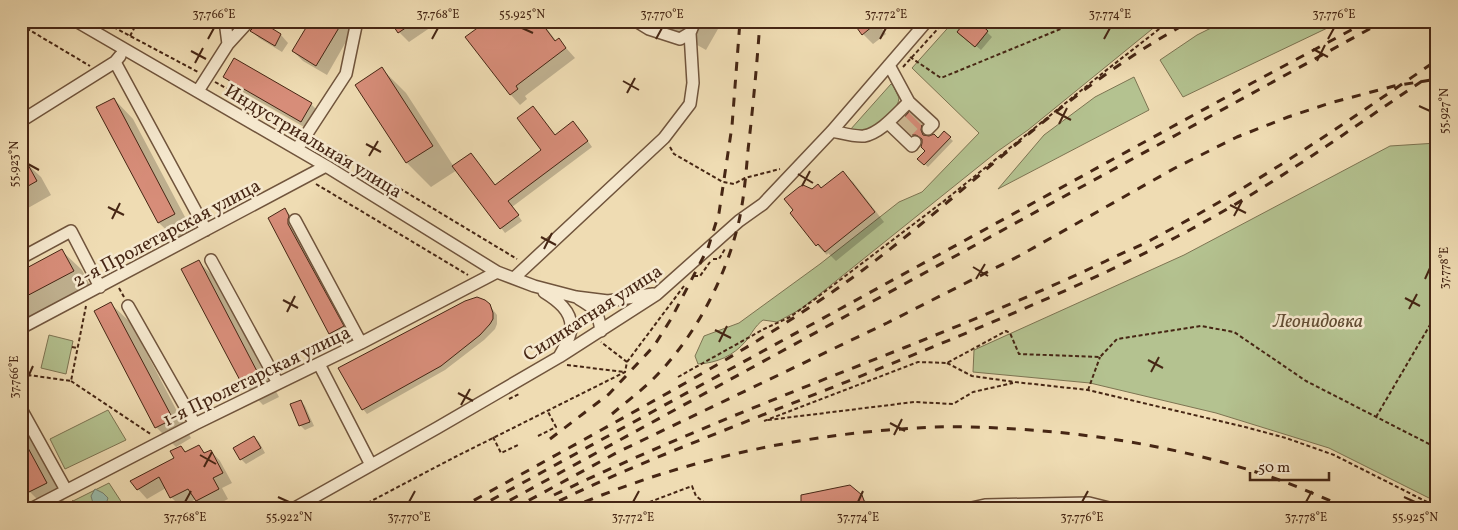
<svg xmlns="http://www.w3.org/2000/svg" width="1458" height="530" viewBox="0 0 1458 530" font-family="Vollkorn,serif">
  <rect width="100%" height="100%" fill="#efdcb3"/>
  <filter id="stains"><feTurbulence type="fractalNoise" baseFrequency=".004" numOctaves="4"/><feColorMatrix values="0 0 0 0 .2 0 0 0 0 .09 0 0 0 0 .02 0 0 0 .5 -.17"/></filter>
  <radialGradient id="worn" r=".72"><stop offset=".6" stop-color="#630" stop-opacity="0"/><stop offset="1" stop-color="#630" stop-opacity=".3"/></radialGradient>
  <path fill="#b4c290" stroke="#7d7452" d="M954,21h12l-9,11 18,15 13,-16 -11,-10h185l-134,109 -30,21 -197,158 -24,13 -14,-2c-8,6 -11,13 -17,21 -13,15 -29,22 -48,23l-3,-8 9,-20 35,-13 81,-59 79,-62 23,-10 57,-59 -67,-65z
    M1225,21h117l-159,76 -23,-37 37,-25z
    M1134,77l15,33 -151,79 46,-54 51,-38z
    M891,84l2,1 6,13c-2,20 -31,36 -49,32z
    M1437,143v359l-108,-54 -113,-35 -126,-30 -117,-11 1,-22 210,-95 206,-109z
    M49,335l24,6 -7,33 -25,-6z
    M108,410l18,30 -61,29 -15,-30z
    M109,483l17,26h-69z"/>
  <path fill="#9abcac" stroke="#78806f" d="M95,489l8,4 5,5 -2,6 -5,5 -7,-2 -3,-11z"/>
  <path fill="#0003" d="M257,21l24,14 7,8 -6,9 -23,-14 -7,-7 5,-7z
    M311,21h39l5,5 -28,49 -24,-14 -10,-10z
    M392,21h48l-31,21 -10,-10z
    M489,21h52l16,21 2,-2 16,18 -50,38 2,3 -7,6 -9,-10 -44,-57z
    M655,21h55l8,8 -12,21z
    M876,21l10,13 -13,10 -10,-10z
    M975,21l17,16 -11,13 -17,-14z
    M382,69l24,24 48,74 17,-13 25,32 47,-35 -10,-43 23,28 22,-9 14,20 -80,60 10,14 -17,12 -48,-63 -26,17 -24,-24 -51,-78z
    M21,77l8,15 -8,4z
    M225,77l86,27 10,10 -10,17 -77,-44z
    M114,99l19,20 61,115 -15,8 -20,-19z
    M909,114l16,14 -2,6 1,2 14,4 6,-7 9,8 -25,26 -9,-8 7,-8 -4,-13h-6l-16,-15z
    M26,163l15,14 10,18 -30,17v-46z
    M843,173l10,9 31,40 -48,39 -8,-8 -1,2 -10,-10 -5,-54 9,-1z
    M285,210l20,20 57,116 -12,7 -20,-20 -61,-115z
    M62,251l20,19 11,21 -72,38v-57z
    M199,262l19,19 61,116 -16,8 -19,-20z
    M111,304l20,19 60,115 -15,9 -20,-20z
    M490,306l7,9v9l-2,5 -11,11 -39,30 -78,44 -4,-5z
    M301,401l4,5 9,20 -9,4 -5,-5z
    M21,419l44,84 -11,6h-7l-17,-17 -9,-17z
    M254,437l5,5 6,11 -19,11 -5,-5z
    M199,446l7,8 5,-3 9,10 12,22 -10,5 6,11 -19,10h-4l-9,-10 -15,8 -10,-10 -5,-9 -19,11 -9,-10 38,-30 5,-12 6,6z
    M861,496l12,13h-85l14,-4z
    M596,506l3,3h-10z"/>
  <path fill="#d78d79" stroke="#462614" d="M256,21h4l21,13 -6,12 -25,-15 5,-5z
    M310,21h33l-27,45 -24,-15z
    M390,21h26l-18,12z
    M487,21h53l15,20 4,-3 7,10 -50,38 2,3 -8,6 -45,-58z
    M852,21h27l-17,14z
    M966,21h11l11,10 -13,16 -18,-15z
    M234,58l78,45 -11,19 -78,-45z
    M382,67l51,79 -27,17 -51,-78z
    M114,98l61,116 -17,9 -62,-116z
    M533,106l22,29 18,-14 15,20 -80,60 11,14 -19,14 -48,-63 19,-13 24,32 46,-35 -24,-32z
    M909,112l13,12 -1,6 2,5 6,1 5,-2 4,4 6,-7 7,6 -27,28 -7,-6 8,-8 -4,-4 1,-4v-4l-6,-4h-4l-13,-12z
    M21,152l16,29 -16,9z
    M843,171l32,41 -50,40 -7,-8 -2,2 -26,-33 3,-3 -9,-11 15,-12 4,-2 9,4 6,-5 3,4z
    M285,208l4,8 -1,3v5l56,102 -15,8 -61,-116z
    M62,249l12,22 -53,28v-28z
    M199,260l61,117 -17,9 -62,-117z
    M477,297l8,3 5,4 3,9v6l-3,5 -10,11 -39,31 -79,44 -24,-42 127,-67z
    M111,302l62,117 -18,9 -61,-117z
    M301,400l9,22 -11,4 -9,-22z
    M21,435l26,48 -18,9 -8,-14z
    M254,436l7,12 -21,12 -7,-12z
    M199,445l5,8 7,-3 12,23 -10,5 6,11 -23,12 -8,-12 -18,9 -11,-21 -22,13 -7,-9 44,-23 -4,-7 11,-5 4,6z
    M850,485l12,10 4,11 -9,3h-56v-14z"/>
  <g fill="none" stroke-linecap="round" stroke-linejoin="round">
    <path stroke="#cdb893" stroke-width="11" stroke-dasharray="11 5.5" stroke-linecap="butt" d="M899,126l13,-13
      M906,133l13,-13"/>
    <g stroke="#70543c" stroke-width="14">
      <path id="minor" d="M76,21l250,145 171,106 37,14 42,11 32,4 45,-7
        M225,21l3,23
        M636,21l13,8 31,10 10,-6
        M115,62l91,168
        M889,65l20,37 24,22 -5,5
        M198,91l30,-47 21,-23
        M21,121l94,-59 5,-6
        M888,123l24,23 3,-4
        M832,131c10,2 23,6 32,5 17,-3 33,-23 45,-34
        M297,149l49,-75 11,-53
        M295,220l66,123
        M21,258l50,-27 29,56
        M211,260l67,123
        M514,278l150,-140 26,-34 3,-21 -3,-50 5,-12
        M544,292c13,8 28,19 27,36 0,10 -8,21 -12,29
        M579,299c17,10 19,12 22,32
        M128,306l67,118
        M21,328l305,-162
        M319,364l52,101
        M21,409l45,81
        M31,509l164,-85 166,-81 136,-71
        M293,509l144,-81 122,-71 98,-63 82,-73 24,-17 69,-73 95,-110
        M967,509l18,-4 104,-2 24,6"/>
    </g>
    <path stroke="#462614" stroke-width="2" stroke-dasharray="4 2.5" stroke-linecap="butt" d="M102,21l96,51
      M21,25l69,41
      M110,25l46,-4
      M130,36l8,-15
      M910,57l31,21 139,-57
      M903,67l42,-46
      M215,82l83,46
      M316,138l201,121
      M670,147l4,7 49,28 11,2 11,-6 35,-9
      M316,184l152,91
      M713,259h6l6,-10
      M694,276h6l10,-14
      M119,288l5,9
      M72,347l5,1
      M627,362l57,-76
      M947,363l25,13 43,6 73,8 157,37 41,11 48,17 103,52
      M567,365l57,7
      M21,374l50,7 15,-75
      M678,377l86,-48 26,-12 25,-18 129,-98 160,-129 59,-46 9,-5
      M71,381l81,54
      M1088,390l12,-33
      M509,399l10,-5
      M1376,417l61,-104
      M768,420l146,-18 39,2 20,-12 40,-9
      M764,421l154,-59 29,1 59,-32 4,2 9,21 81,3 17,-18 84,-13 33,6 72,49 131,67
      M538,436l18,-9 -9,-17
      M493,437l8,16 17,-8
      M72,501l10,8
      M356,509l99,-52 170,-85 2,-10 -26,-20
      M596,509h13
      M631,509l61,-23 4,10 13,10 1,3"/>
    <use href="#minor" stroke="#f5e8ce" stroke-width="11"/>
    <path stroke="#462614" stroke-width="3" stroke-dasharray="9 9" stroke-linecap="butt" d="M612,414c15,-13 32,-25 46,-40 39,-41 68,-97 81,-153 5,-23 7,-47 9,-71 5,-43 9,-86 12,-129
      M550,439l59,-45 45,-48 17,-27 37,-71 11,-35 13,-87 8,-105
      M554,495c115,-55 233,-101 352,-148 67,-27 135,-55 200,-86 18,-9 37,-16 54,-26 97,-51 187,-113 277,-175
      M458,509c64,-35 127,-70 190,-105 70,-39 139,-79 204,-126 114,-83 213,-190 339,-257
      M475,509l777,-426 116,-62
      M494,509l890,-488
      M513,509l105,-57 269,-129 132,-67 156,-88 62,-31 51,-20 42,-14 64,-17 43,-7
      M543,509c69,-35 140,-62 212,-91 109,-43 218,-86 325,-134 57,-26 115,-55 169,-88 64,-39 125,-83 188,-125
      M568,509c101,-44 210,-70 320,-79 27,-2 54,-4 81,-3 97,2 194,16 287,45 32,10 63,24 94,37"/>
  </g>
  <path fill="none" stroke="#462614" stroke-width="2" d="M522,28l11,5M208,39l6,-11M432,39l6,-11M656,39l6,-11M880,39l6,-11M1104,39l6,-11M1328,39l6,-11M1313,49l15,8M191,51l15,8M1317,61l8,-16M195,63l8,-15M623,81l16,9M627,93l8,-15M1419,106l11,5M1056,112l15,8M1059,124l8,-16M366,144l15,8M369,156l9,-15M28,164l11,6M798,174l15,9M802,186l8,-15M1230,205l16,8M108,207l16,8M1234,216l8,-15M112,219l8,-16M541,237l15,8M544,249l8,-16M973,267l15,9M976,279l9,-15M1425,279l5,-11M1405,298l15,8M283,300l15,8M1409,309l8,-15M287,312l8,-16M715,330l16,8M719,342l8,-16M1148,360l15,8M1151,372l8,-15M28,377l5,-11M458,393l15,8M461,405l9,-16M890,423l15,8M894,435l8,-16M200,455l16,9M204,467l8,-15M278,497l11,5M1404,497l11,5M185,502l6,-11M409,502l6,-11M633,502l6,-11M858,502l5,-11M1082,502l6,-11M1306,502l6,-11"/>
  <g text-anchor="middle" stroke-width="5" stroke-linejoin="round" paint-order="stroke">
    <g font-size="19" fill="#462614" stroke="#f5e8ce">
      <text transform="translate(314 140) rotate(31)" y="7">Индустриальная улица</text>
      <text transform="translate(166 232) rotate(-28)" y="7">2-я Пролетарская улица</text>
      <text transform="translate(592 312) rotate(-33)" y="7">Силикатная улица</text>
      <text transform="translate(256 375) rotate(-26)" y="7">1-я Пролетарская улица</text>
    </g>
    <g font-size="19" font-style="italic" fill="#624d33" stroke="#f5e8ce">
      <text x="1318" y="327">Леонидовка</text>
    </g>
  </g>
  <rect width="1458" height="530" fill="none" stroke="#efdcb3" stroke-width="55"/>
  <path d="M1250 472v8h79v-8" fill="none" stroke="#462614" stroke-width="2.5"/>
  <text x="1258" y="472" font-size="15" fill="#462614" stroke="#f5e8ce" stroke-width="4" paint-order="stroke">50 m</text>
  <rect x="28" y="28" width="1402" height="474" fill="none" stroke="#462614" stroke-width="2"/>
  <g font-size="12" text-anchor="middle" fill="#462614">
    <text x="214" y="18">37.766°E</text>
    <text x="438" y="18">37.768°E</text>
    <text x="522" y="18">55.925°N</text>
    <text x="662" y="18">37.770°E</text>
    <text x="886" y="18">37.772°E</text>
    <text x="1110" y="18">37.774°E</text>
    <text x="1334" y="18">37.776°E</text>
    <text transform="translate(1444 111) rotate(-90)" y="4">55.927°N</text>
    <text transform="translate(14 164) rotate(-90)" y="4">55.923°N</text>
    <text transform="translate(1444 268) rotate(-90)" y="4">37.778°E</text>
    <text transform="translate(14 377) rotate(-90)" y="4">37.766°E</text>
    <text x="185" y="521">37.768°E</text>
    <text x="289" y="521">55.922°N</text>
    <text x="409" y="521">37.770°E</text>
    <text x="633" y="521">37.772°E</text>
    <text x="858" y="521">37.774°E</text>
    <text x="1082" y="521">37.776°E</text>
    <text x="1306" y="521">37.778°E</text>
    <text x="1415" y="521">55.925°N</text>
  </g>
  <rect width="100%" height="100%" filter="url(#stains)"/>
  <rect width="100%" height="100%" fill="url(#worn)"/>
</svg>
